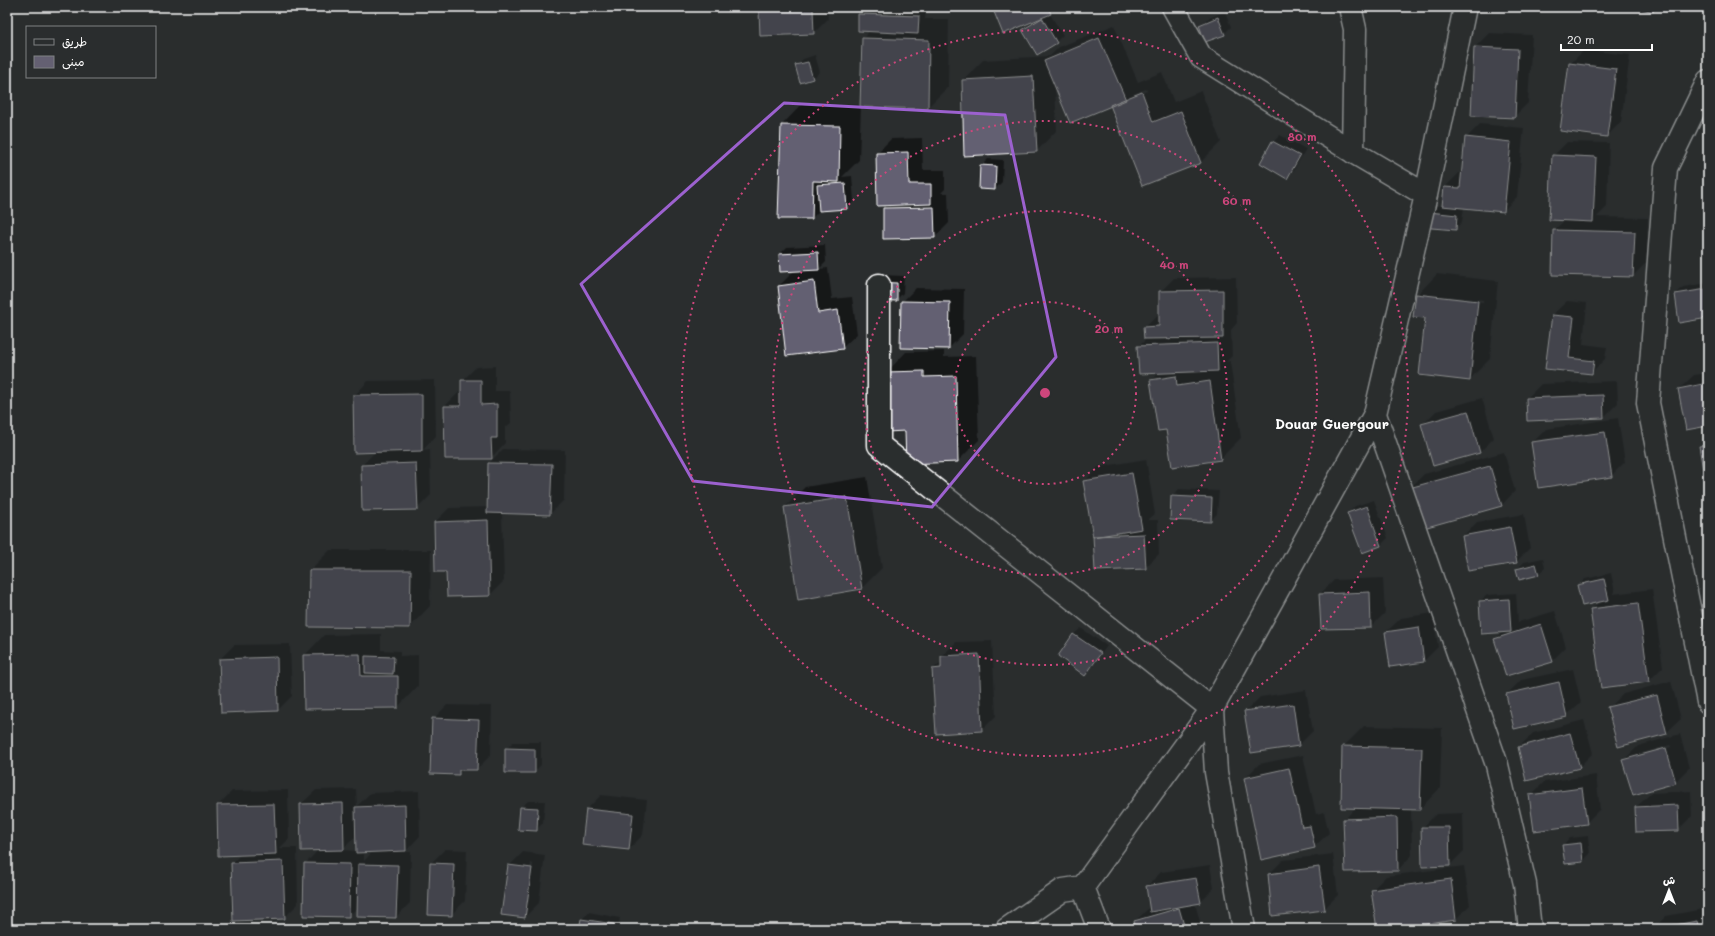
<svg xmlns="http://www.w3.org/2000/svg" width="1715" height="936" viewBox="0 0 1715 936" font-family="Mali,'Playpen Sans Arabic',sans-serif">
  <rect width="100%" height="100%" fill="#2a2d2e"/>
  <filter id="ink" filterUnits="userSpaceOnUse"><feTurbulence type="fractalNoise" baseFrequency=".025" numOctaves="2"/><feDisplacementMap in="SourceGraphic" scale="8" xChannelSelector="R" yChannelSelector="G"/><feConvolveMatrix kernelMatrix="1 2 1 2 8 2 1 2 1" color-interpolation-filters="sRGB"/></filter>
  <g filter="url(#ink)">
    <path fill="#0007" fill-rule="evenodd" d="M764,7h63l1,12 -14,14 -54,-22z
      M993,7h64l-7,7 13,21 -7,7 -33,-11 10,-11z
      M866,8l60,2 -1,9h24l-1,68 -21,21 -66,-2 -2,54 -17,17 10,-1 2,25 -7,7 -27,2 -8,8 -30,-93 20,-21 59,2 2,-68 7,-7 -11,-16z
      M1225,11l6,16 -7,7 -24,-8 7,-7z
      M1114,25l24,57 24,-10 12,30 27,-11 20,51 -20,20 -90,-57 -56,-20 2,45 -20,21 -74,-71 20,-20 67,-4 9,-9zM1146,89l1,2 -13,5v-2z
      M1489,33l43,2 -4,68 -14,14 -42,-2 3,-68z
      M1584,50l46,5 -9,67 -14,14 -37,-72z
      M815,55l5,17 -7,6 -17,-12 7,-7z
      M1480,124l44,4 -7,69 -14,14 -39,-4 -2,15 -7,7 -35,-3 8,-21 15,1 2,-19 14,-14h4l3,-35z
      M1280,135l26,14 -12,21 -7,7 -14,-35z
      M922,138l1,32h22v19l-4,4h7l1,30 -14,14 -51,-28 4,-5 -11,-51 14,-14z
      M1567,142l42,1 -2,64 -10,10 51,1 -1,44 -14,14 -79,-46 11,-10 -12,-64z
      M988,159l15,1 -1,22 -7,7 -14,-23z
      M825,245l1,17 -7,7 9,-1 4,31 20,-2 5,37 -15,14 -63,-62 16,-16 -15,-16 7,-7z
      M1437,274l61,7 -8,78 -21,21 -43,-63 -9,-22zM1445,296l38,4v2l-38,-4z
      M880,275l24,1 -1,17 -7,7z
      M1236,277l1,46 -6,7 1,26 -6,6 4,-1 11,77 -21,21 -53,-30 -15,-49 7,-7 -21,-26 9,-9 -3,-11 16,-14v-21l14,-14z
      M1708,283v34l-28,4 -4,-27 7,-7z
      M916,288l48,1 -1,45 -14,14 -47,-46z
      M1567,301l20,2 -4,41 24,3 -2,12 -14,14 -45,-5 6,-53z
      M944,351v6l32,-1 3,84 -21,21 -52,-31 -20,-57 20,-21z
      M495,366v25h15l1,32 -6,5v15l-14,15 -46,-52 14,-14h3v-11l14,-14z
      M1708,373v52l-29,-36 15,-14z
      M435,380l1,56 -13,14 7,-1 1,46 -14,14 -55,-44 14,-14 -22,-55 14,-15z
      M1617,381l1,22 -14,14 -77,-19 14,-14z
      M1482,398l12,40 -14,14 -46,12 -12,-39 14,-14z
      M1618,418l7,44 -14,14 -79,-33 14,-14z
      M1708,439v48l-8,-40z
      M503,449l62,1 -1,50 -14,14 -48,-1 2,68 -14,14 -43,-24h-11l-1,-49 14,-14 39,-1 1,-44z
      M1504,452l11,39 -14,15 -91,-18 14,-14z
      M1146,459l9,55 -7,6h10l1,34 -14,14 -51,-31 -10,-55 14,-15z
      M867,477l15,91 -21,21 -76,-82 20,-20z
      M1179,489l40,2 -2,23 -7,7 -38,-25z
      M1374,500l14,38 -7,7 -19,6 -14,-38 7,-7z
      M1524,514l6,34 -14,14 -53,-26 14,-14z
      M330,550h101l-1,56 -20,21 -100,-57z
      M1543,558l2,10 -7,6 -21,-5 7,-7z
      M1611,573l4,19 -2,2 39,-5 11,78 -14,14 -57,-72 8,-8 -22,-15 7,-7z
      M1383,578l2,35 -14,14 -49,1 -2,-34 14,-14z
      M1516,593l2,29 37,-11 11,36 -14,14 -56,-22 7,-8 -23,-30 7,-6z
      M1708,599v22l-6,-16z
      M1433,613l5,34 -14,14 -38,-29 15,-14z
      M1081,628l26,18 -15,21 -7,7 -26,-18 15,-22z
      M381,634v16l19,1v5l18,-1v31l-20,21 -94,-51 20,-21z
      M992,641l4,75 -14,14 -49,-61 9,-8v-5l14,-14z
      M290,644l2,52 -14,14 -58,-51 14,-14z
      M1573,669l8,33 -15,14 -59,-22 14,-14z
      M1671,681l10,38 -15,14 -57,-25 14,-14z
      M1306,690l7,41 -14,14 -53,-34 14,-14z
      M447,705l45,1 -1,49 -14,14h-14l-5,5 -25,-55z
      M1584,720l9,33 -14,14 -60,-20 14,-14z
      M1364,726l78,2 -2,60 -20,21h-9l1,46 -14,15 -54,-50 12,-13 -13,-60z
      M1680,734l9,34 -14,14 -51,-22 14,-14zM1670,745l1,2 -32,9v-2z
      M513,742h28v23l-7,7 -28,-23z
      M1303,755l13,59 8,-2 5,21 -15,14 -69,-69 14,-14z
      M1596,775l4,34 -14,14 -56,-27 14,-14z
      M356,789l1,17 13,-13 49,-2 1,45 -15,16h6l-1,51 -14,14 -38,-10 -9,9 -44,-52 14,-15 -18,-45 15,-14zM357,835v16l-15,-1zM373,851l-9,10v-9z
      M288,790l1,49 -9,9h17l1,56 -14,14 -52,-55 9,-9 -23,-49 14,-14z
      M1691,791l1,25 -14,14 -42,-23 15,-14z
      M601,795l46,5 -4,35 -14,14 -46,-5 4,-35z
      M528,801h17l-2,22 -7,7 -15,-23z
      M1463,813l1,38 -14,14 -28,-37 14,-14z
      M1588,836l2,18 -7,7 -19,-16 6,-7z
      M445,849l22,1 -2,51 -14,14 -20,-52z
      M523,852l22,3 -6,48 -14,14 -16,-51zM531,863l2,1 -5,39h-2z
      M1333,854l5,41 -14,14 -51,6 -4,-41 14,-14z
      M1210,865l4,23 -14,14 -5,1 7,26h-65l-2,-8 15,-14 -3,-21 14,-14z
      M1464,866l6,39 -14,14 -78,10 -6,-39 14,-14z
      M1708,908v21h-55l13,-13z
      M589,912l31,6 -2,11h-38l2,-10z
      M1349,925v4h-20z
      M1612,925l1,4h-16z"/>
    <path fill="#646072" stroke="#fff" d="M992,7h56l3,7 -48,20z
      M1636,7h19l-2,5z
      M813,9l1,25 -54,2 -1,-25z
      M858,14l61,2 -1,18 -60,-3z
      M1218,17l7,18 -20,7 -6,-17z
      M1042,18l15,25 -20,12 -15,-25z
      M862,38l67,2 -1,69 -68,-2z
      M1099,38l27,62 -56,23 -26,-62z
      M1474,47l44,2 -3,69 -44,-2z
      M808,62l5,17 -13,4 -5,-18z
      M1569,63l47,6 -9,68 -47,-6z
      M1033,76l4,76 -73,4 -2,-76z
      M1142,92l11,30 28,-11 20,52 -59,23 -32,-81z
      M781,125l59,1 -1,56 -26,-1 -1,38h-34z
      M1465,137l46,5 -7,70 -62,-6 2,-19 16,1z
      M1272,141l28,15 -13,23 -27,-16z
      M908,152l1,32h22v20l-54,2 -1,-53z
      M1552,155l44,2 -3,65 -44,-2z
      M980,165l16,1 -1,24 -16,-1z
      M845,183l2,26 -28,2 -2,-26z
      M934,207l1,31 -52,1v-31z
      M1420,211l37,4 -1,15 -37,-3z
      M1553,230l82,2 -2,45 -81,-2z
      M818,252l1,18 -39,2 -1,-18z
      M814,281l4,32 20,-3 5,39 -57,7 -8,-70z
      M872,282l25,1v18l-25,-1z
      M1707,289l1,29 -29,5 -4,-29z
      M1223,290v48l-79,1 -1,-12 16,-1v-35z
      M1416,294l62,7 -8,80 -51,-6 6,-57 -12,-1z
      M901,301l49,1 -1,47 -49,-1z
      M1552,315l22,2 -5,41 25,3 -2,13 -47,-5z
      M1217,343l1,28 -79,3 -2,-28z
      M924,371v6l32,-1 2,86 -52,2 -1,-33 -18,1 -2,-60z
      M1176,376l1,10 33,-5 11,79 -49,7 -6,-37 -8,1 -8,-51z
      M461,380h20v25l16,-1v34h-6l1,21h-47l-1,-53h17z
      M1708,383v43l-22,4 -8,-41z
      M422,394v57l-68,2 -1,-58z
      M1603,395l1,23 -77,3 -1,-23z
      M1468,411l12,42 -47,13 -12,-42z
      M1605,432l7,45 -74,11 -7,-46z
      M1708,445v43l-2,1 -7,-43z
      M416,463l2,47 -56,1 -1,-46z
      M488,463l64,1 -2,51 -63,-2z
      M1490,466l12,40 -82,23 -11,-41z
      M1132,473l10,56 -49,8 -10,-56z
      M1171,496l41,2 -1,24 -41,-2z
      M847,497l15,92 -64,11 -14,-93z
      M1367,506l14,40 -19,7 -15,-40z
      M488,520l2,76 -43,1 -1,-25h-11l-1,-50z
      M1510,527l7,36 -49,8 -6,-35z
      M1144,534l2,35 -51,2 -2,-35z
      M1536,564l3,11 -20,5 -3,-11z
      M309,570h102l-1,58 -102,-1z
      M1604,579l5,21 -27,6 -5,-21z
      M1370,592l1,36 -50,1 -2,-35z
      M1509,599l2,33 -30,2 -2,-33z
      M1638,603l11,79 -48,6 -11,-79z
      M1708,603v19h-2l-5,-17z
      M1541,624l12,38 -47,14 -12,-37z
      M1419,627l5,35 -34,5 -5,-35z
      M1073,634l28,19 -16,23 -27,-20z
      M360,654l1,22h37v32l-94,1 -1,-54z
      M979,654l3,77 -46,3 -4,-65 9,-1v-12z
      M365,656l29,1 -1,17 -28,-1z
      M277,657l1,54 -57,2 -2,-54z
      M1559,682l8,35 -53,12 -8,-35z
      M1657,695l10,39 -49,13 -11,-40z
      M1293,704l6,42 -48,7 -7,-42z
      M432,718l47,2 -2,50h-18v5l-29,-1z
      M1570,733l10,35 -54,13 -8,-34z
      M1342,746l80,2 -2,62 -79,-2z
      M505,748l30,1v24h-30z
      M1666,748l10,35 -43,12 -11,-35z
      M1289,768l13,59 8,-1 5,22 -54,12 -17,-82z
      M1582,788l5,36 -53,7 -5,-36z
      M343,803l1,47 -43,1 -1,-47z
      M274,804l2,50 -58,2 -1,-51z
      M405,805l1,46 -50,2 -1,-46z
      M1678,805l1,26 -43,1 -1,-25z
      M520,807l18,1 -1,23 -19,-1z
      M586,809l47,5 -4,36 -47,-5z
      M1397,817l1,54 -53,1 -2,-53z
      M1421,827h28l1,39 -28,1z
      M1581,843l2,19 -18,2 -3,-19z
      M283,861l2,58 -52,2 -2,-58z
      M304,863l46,1 -1,53 -46,-1z
      M430,863l24,1 -2,52 -24,-1z
      M358,864l40,1 -2,53 -39,-1z
      M508,865l24,3 -7,50 -24,-3z
      M1319,867l6,43 -53,6 -4,-42z
      M1196,878l5,25 -51,9 -4,-26z
      M1451,879l5,41 -62,9h-17l-6,-39z
      M1179,908l6,21h-49l-2,-8z
      M581,919l33,5 -1,5h-34z
      M1697,921l2,8h-46z"/>
    <g fill="none" stroke-linecap="round" stroke-linejoin="round">
      <g stroke="#fff" stroke-width="25">
        <path id="minor" d="M1173,7l28,50 152,95 73,43
          M1350,7l5,22 -2,123
          M1708,81l-42,87 -18,235 60,299
          M879,285v160l333,264 4,63 28,157
          M1375,414l122,351 28,119 5,45
          M1007,929l56,-39 20,-3
          M1099,929l-16,-42 129,-178 163,-295 51,-219 39,-188"/>
      </g>
      <use href="#minor" stroke="#2a2d2e" stroke-width="22"/>
    </g>
  </g>
  <path d="M0 0H1715V936H0ZM784,103l221,12 51,242 -124,150 -239,-26 -112,-197z" fill="#2a2d2e" fill-opacity=".55" fill-rule="evenodd"/>
  <path fill="none" stroke="#9c61cf" stroke-width="3" stroke-linejoin="round" d="M784,103l221,12 51,242 -124,150 -239,-26 -112,-197z"/>
  <g fill="none" stroke="#ce467c" stroke-width="2" stroke-dasharray="2 4">
    <circle cx="1045" cy="393" r="91"/>
    <circle cx="1045" cy="393" r="182"/>
    <circle cx="1045" cy="393" r="272"/>
    <circle cx="1045" cy="393" r="363"/>
  </g>
  <g text-anchor="middle" stroke-width="4" stroke-linejoin="round" paint-order="stroke">
    <g font-size="14" font-weight="bold" fill="#fff" stroke="#2a2d2e">
      <text x="1332" y="429">Douar Guergour</text>
    </g>
  </g>
  <circle cx="1045" cy="393" r="6" fill="#ce467c" stroke="#2a2d2e" stroke-width="2"/>
  <g font-size="12" text-anchor="middle" font-weight="bold" fill="#ce467c" stroke="#2a2d2e" stroke-width="4" stroke-linejoin="round" paint-order="stroke">
    <text x="1302" y="141">80 m</text>
    <text x="1237" y="205">60 m</text>
    <text x="1174" y="269">40 m</text>
    <text x="1109" y="333">20 m</text>
  </g>
  <rect width="1715" height="936" fill="none" stroke="#2a2d2e" stroke-width="24"/>
  <rect x="12" y="12" width="1691" height="912" fill="none" stroke="#fff" stroke-width="1.5" filter="url(#ink)"/>
  <rect x="26" y="26" width="130" height="52" fill="#2a2d2e" stroke="#7f8182"/>
  <rect x="34" y="39" width="20" height="6" fill="#2a2d2e" stroke="#7f8182"/>
  <text x="62" y="46" font-size="12" fill="#ffffff">طريق</text>
  <rect x="34" y="56" width="20" height="12" fill="#646072" stroke="#7f8182"/>
  <text x="62" y="66" font-size="12" fill="#ffffff">مبنى</text>
  <g transform="translate(1669 890)" stroke="#2a2d2e" stroke-width="3" paint-order="stroke">
  <path d="M0-3L7 15L0 10L-7 15Z" fill="#ffffff"/>
  <text y="-6" font-size="11" font-weight="bold" text-anchor="middle" fill="#ffffff">ش</text>
  </g>
  <path d="M1561 44v6h91v-6" fill="none" stroke="#ffffff" stroke-width="2"/>
  <text x="1567" y="44" font-size="12" fill="#ffffff" stroke="#2a2d2e" stroke-width="3" paint-order="stroke">20 m</text>
</svg>
